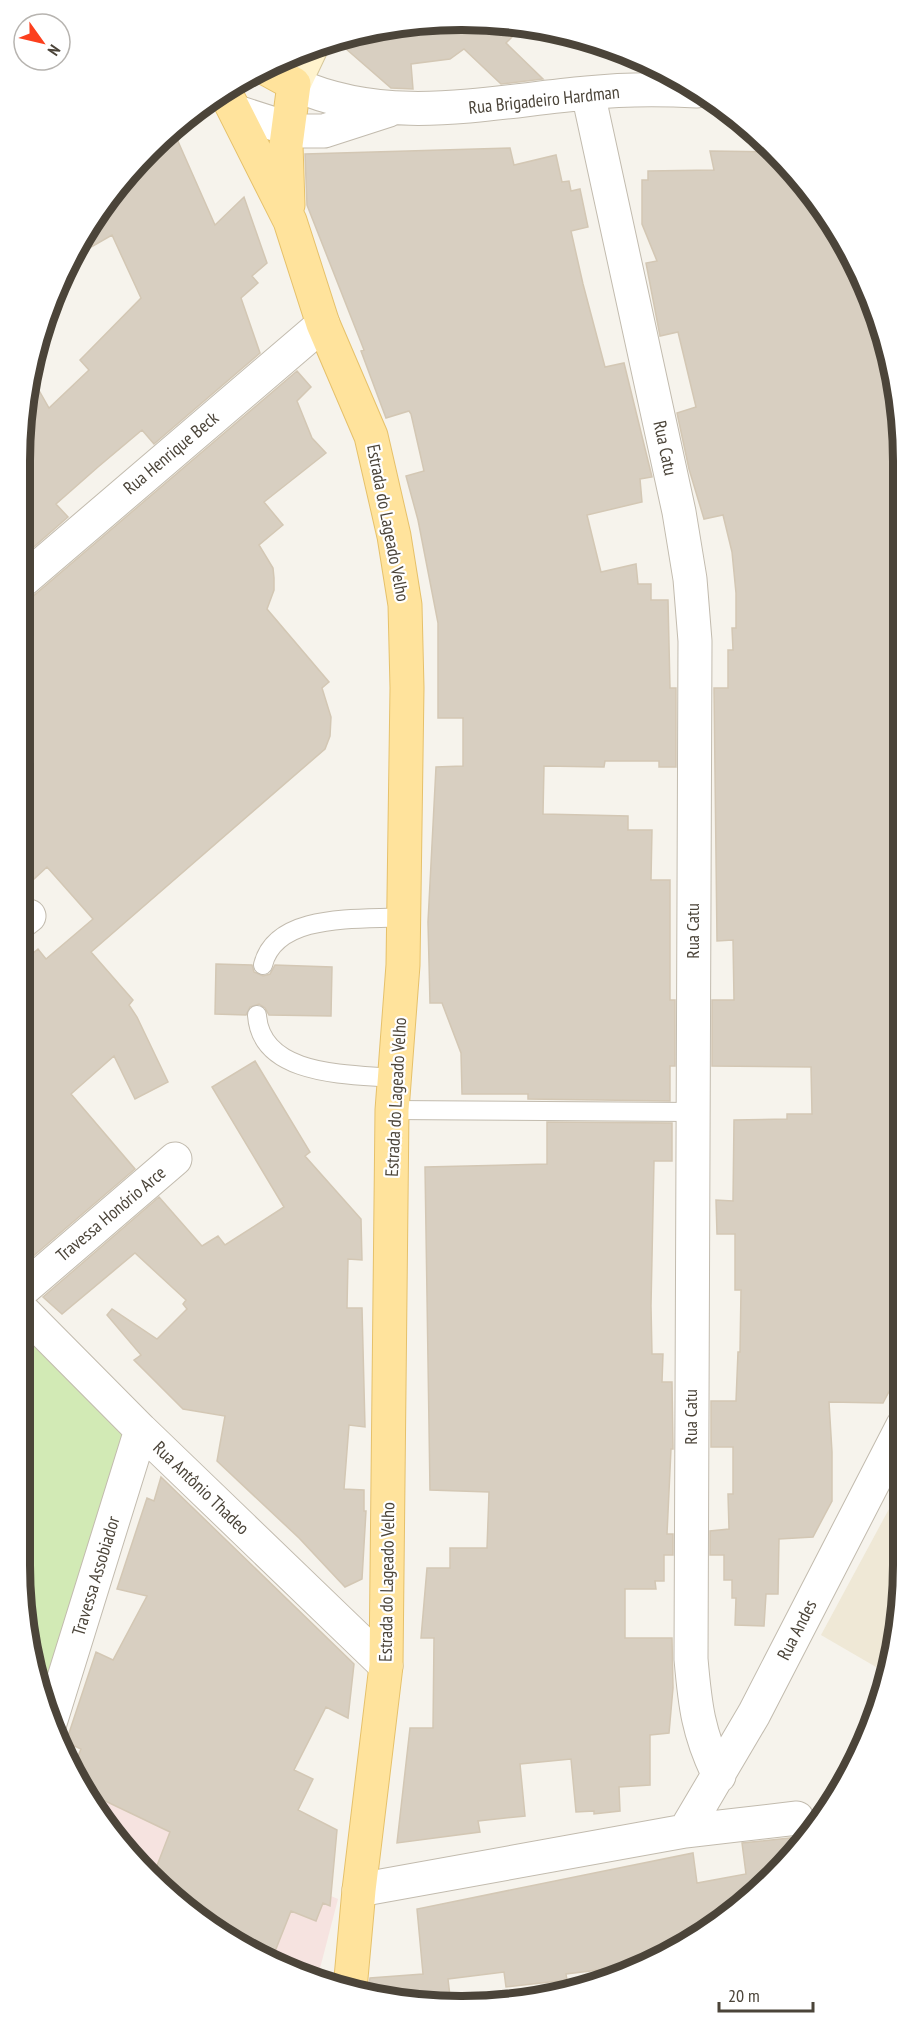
<svg xmlns="http://www.w3.org/2000/svg" width="923" height="2026" viewBox="0 0 923 2026" font-family="'PT Sans Narrow',sans-serif">
  <rect width="100%" height="100%" fill="#f6f3ec"/>
  <path fill="#efe8d6" d="M903,1483v82l-8,85 -7,24 -67,-39z"/>
  <path fill="#f6e3e0" d="M103,1799l235,100 -20,77 -78,-29 -111,-91 -30,-43z"/>
  <path fill="#d2eab5" d="M20,1321l109,114 -88,260 -21,-131z"/>
  <path fill="#d8cfc1" stroke="#d3c7b4" stroke-width="1.5" d="M461,20l38,3 13,14 -6,6 37,36 -42,5 -37,-35 -14,10 -39,5 2,25 -22,-1 -46,-40 14,-15 16,-5z
    M173,130l42,95 29,-28 23,66 -15,13 6,7 -17,15 19,55 -106,91 -12,-14 -44,37 -42,37 12,13 -48,42v-98l9,-88 20,35 40,-38 -9,-10 61,-62 -29,-63 -40,23 22,-42 55,-67z
    M510,148l4,17 42,-10 6,27 7,-1 2,10 9,-2 8,38 -17,4 12,53 22,83 19,-4 28,114 -12,2 2,23 -55,13 14,57 35,-8 2,20h13v16h17l2,88h6v79h-17v-6h-54l-1,6 -60,-1 -1,48 85,2v14h24l-1,50h19v120h5v66h-5v35l-142,-2v-5h-66l-1,-41 -19,-50h-12l-2,-81 8,-155 27,-1v-48h-25v-95l-20,-103 -12,-44 18,-5 -13,-57 -2,-3 -23,7 -25,-67 3,-1 -57,-145 -2,-51z
    M710,151l62,1 40,40 58,100 30,111 3,962 -20,38 -54,-1 3,50v49l-19,36 -34,2 -1,55h-12l-2,32 -29,-1 1,-27h-4v-18h-8v-25h-14v-24l19,-2 -1,-35h5v-47h-22v-46h25l2,-49h2l1,-62h-6v-56h-18l-1,-34 17,1 1,-81 53,-1v-5h25l-1,-47 -99,-1v-66h22l-1,-60 -16,1 -3,-253h14v-38h5l-1,-22h4v-35l-4,-41 -9,-37 -19,4 -15,-50 -12,-56 19,-6 -18,-75 -18,4 -14,-73 11,-2 -15,-37v-44h6v-9l66,-1z
    M297,371l14,16 -14,14 15,37 14,15 -62,49 19,23 -24,20 14,23 1,10v12l-7,19 62,73 -7,6 9,29 -1,19 -5,13 -234,203 42,48 -4,5 8,12 31,65 -33,17 -21,-43 -43,38 64,75 -104,89 -11,-14v-280l18,-15 8,10 47,-40 -46,-52 -27,25v-291l12,-4z
    M216,964l36,1 2,7 9,4 7,-2 5,-9 57,2 -1,49 -62,-1 -4,-7 -6,-4 -9,3 -4,8 -31,-1z
    M255,1061l55,91 -5,4 56,63 1,41 -14,-1 -1,49h15l3,119 -16,-2 -5,64 20,1v21h2l-4,68 -17,8 -46,-49 -82,-77 8,-45 -42,-7 -49,-49 7,-5 -34,-40 5,-6 45,30 30,-30 -4,-5 3,-4 -51,-47 -73,61 -19,-17 116,-100 43,49 16,-10 7,9 59,-38 -72,-120z
    M547,1122l125,1v38h-18l-3,145 1,48h11l-1,28h10l1,67h-2l-4,85h6v21h-9v26h-9l1,8h-31v49h47l1,50 -4,45 -19,2v50l-31,2 1,24 -26,3v-3l-18,1 -5,-53 -51,5 5,52 -47,5 2,11 -83,11 13,-115h23l1,-90h-13l6,-70h23v-20h37l2,-56 -59,-2 -5,-323 122,-3z
    M161,1477l193,187 -6,54 -22,-11 -32,63 19,9 -15,31 39,20 -7,76 -7,-3 -7,18 -25,-10 -19,48 -32,-12 -87,-71 17,-44 -88,-42 -10,-20 9,-21 -15,-7 30,-90 17,8 34,-64 -30,-7 30,-91 7,3z
    M808,1833l-14,23 -112,91 -50,19 -66,8 1,6 -61,7 -2,-15 -56,7 3,26 -84,-10 3,-17 53,-4 -6,-65 276,-56 4,30 49,-9 -4,-31 57,-6z"/>
  <g fill="none" stroke-linecap="round" stroke-linejoin="round">
    <g stroke="#c2bbae" stroke-width="20">
      <path id="lane" d="M263,965c13,-53 97,-45 141,-48
        M257,1015c4,62 93,59 137,63
        M392,1110l300,2"/>
    </g>
    <g stroke="#c2bbae" stroke-width="35">
      <path id="street" d="M294,84c96,43 192,18 293,9 36,-4 74,-4 110,-2
        M588,93l91,419 11,67 5,62 -4,1018c4,46 7,74 28,117
        M237,112l59,19h28l65,-21
        M20,583l303,-259
        M20,923l9,-7
        M20,1292l155,-133
        M20,1308l121,122 245,236
        M50,1723l91,-293
        M685,1831l69,-117 149,-289
        M359,1890l326,-59 112,-13"/>
    </g>
    <g stroke="#d6c79b" stroke-width="35">
      <path id="secondary" d="M294,84l17,-36"/>
    </g>
    <g stroke="#e6c16a" stroke-width="35">
      <path id="primary" d="M265,68l29,16 -8,61 2,60
        M224,90l66,131 33,103 48,112 23,100 11,69 2,83 -4,277 -11,145 -6,556 -27,224 -9,99"/>
    </g>
    <use href="#lane" stroke="#fff" stroke-width="18"/>
    <use href="#street" stroke="#fff" stroke-width="33"/>
    <use href="#secondary" stroke="#fff3cd" stroke-width="33"/>
    <use href="#primary" stroke="#ffe39c" stroke-width="33"/>
  </g>
  <g text-anchor="middle" stroke-width="4.5" stroke-linejoin="round" paint-order="stroke">
    <g font-size="18" fill="#4b4439" stroke="#fff">
      <text transform="translate(544 100) rotate(-6)" y="6">Rua Brigadeiro Hardman</text>
      <text transform="translate(665 448) rotate(78)" y="6">Rua Catu</text>
      <text transform="translate(171 453) rotate(-40)" y="6">Rua Henrique Beck</text>
      <text transform="translate(388 523) rotate(79)" y="6">Estrada do Lageado Velho</text>
      <text transform="translate(693 931) rotate(-90)" y="6">Rua Catu</text>
      <text transform="translate(396 1097) rotate(-87)" y="6">Estrada do Lageado Velho</text>
      <text transform="translate(111 1214) rotate(-40)" y="6">Travessa Honório Arce</text>
      <text transform="translate(691 1417) rotate(-90)" y="6">Rua Catu</text>
      <text transform="translate(201 1488) rotate(44)" y="6">Rua Antônio Thadeo</text>
      <text transform="translate(96 1576) rotate(-73)" y="6">Travessa Assobiador</text>
      <text transform="translate(387 1582) rotate(-89)" y="6">Estrada do Lageado Velho</text>
      <text transform="translate(797 1630) rotate(-63)" y="6">Rua Andes</text>
    </g>
  </g>
  <path d="M0 0H923V2026H0ZM461 30H462A431 431 0 0 1 893 461V1565A431 431 0 0 1 462 1996H461A431 431 0 0 1 30 1565V461A431 431 0 0 1 461 30Z" fill="#fff" fill-rule="evenodd"/>
  <path fill="none" stroke="#4b4439" stroke-width="8" d="M461 30H462A431 431 0 0 1 893 461V1565A431 431 0 0 1 462 1996H461A431 431 0 0 1 30 1565V461A431 431 0 0 1 461 30Z"/>
  <g transform="translate(42 42) rotate(124)"><circle r="28" fill="#ffffff" stroke="#b7b4b0" stroke-width="1.5"/>
  <path d="M0-4.5L10 22L0 15L-10 22Z" fill="#fc3f1d"/>
  <text y="-9" font-size="16" font-weight="bold" text-anchor="middle" fill="#4b4439">N</text>
  </g>
  <path d="M719 2002v9h94v-9" fill="none" stroke="#4b4439" stroke-width="3"/>
  <text x="728" y="2002" font-size="18" fill="#4b4439" stroke="#ffffff" stroke-width="4.5" paint-order="stroke">20 m</text>
</svg>
